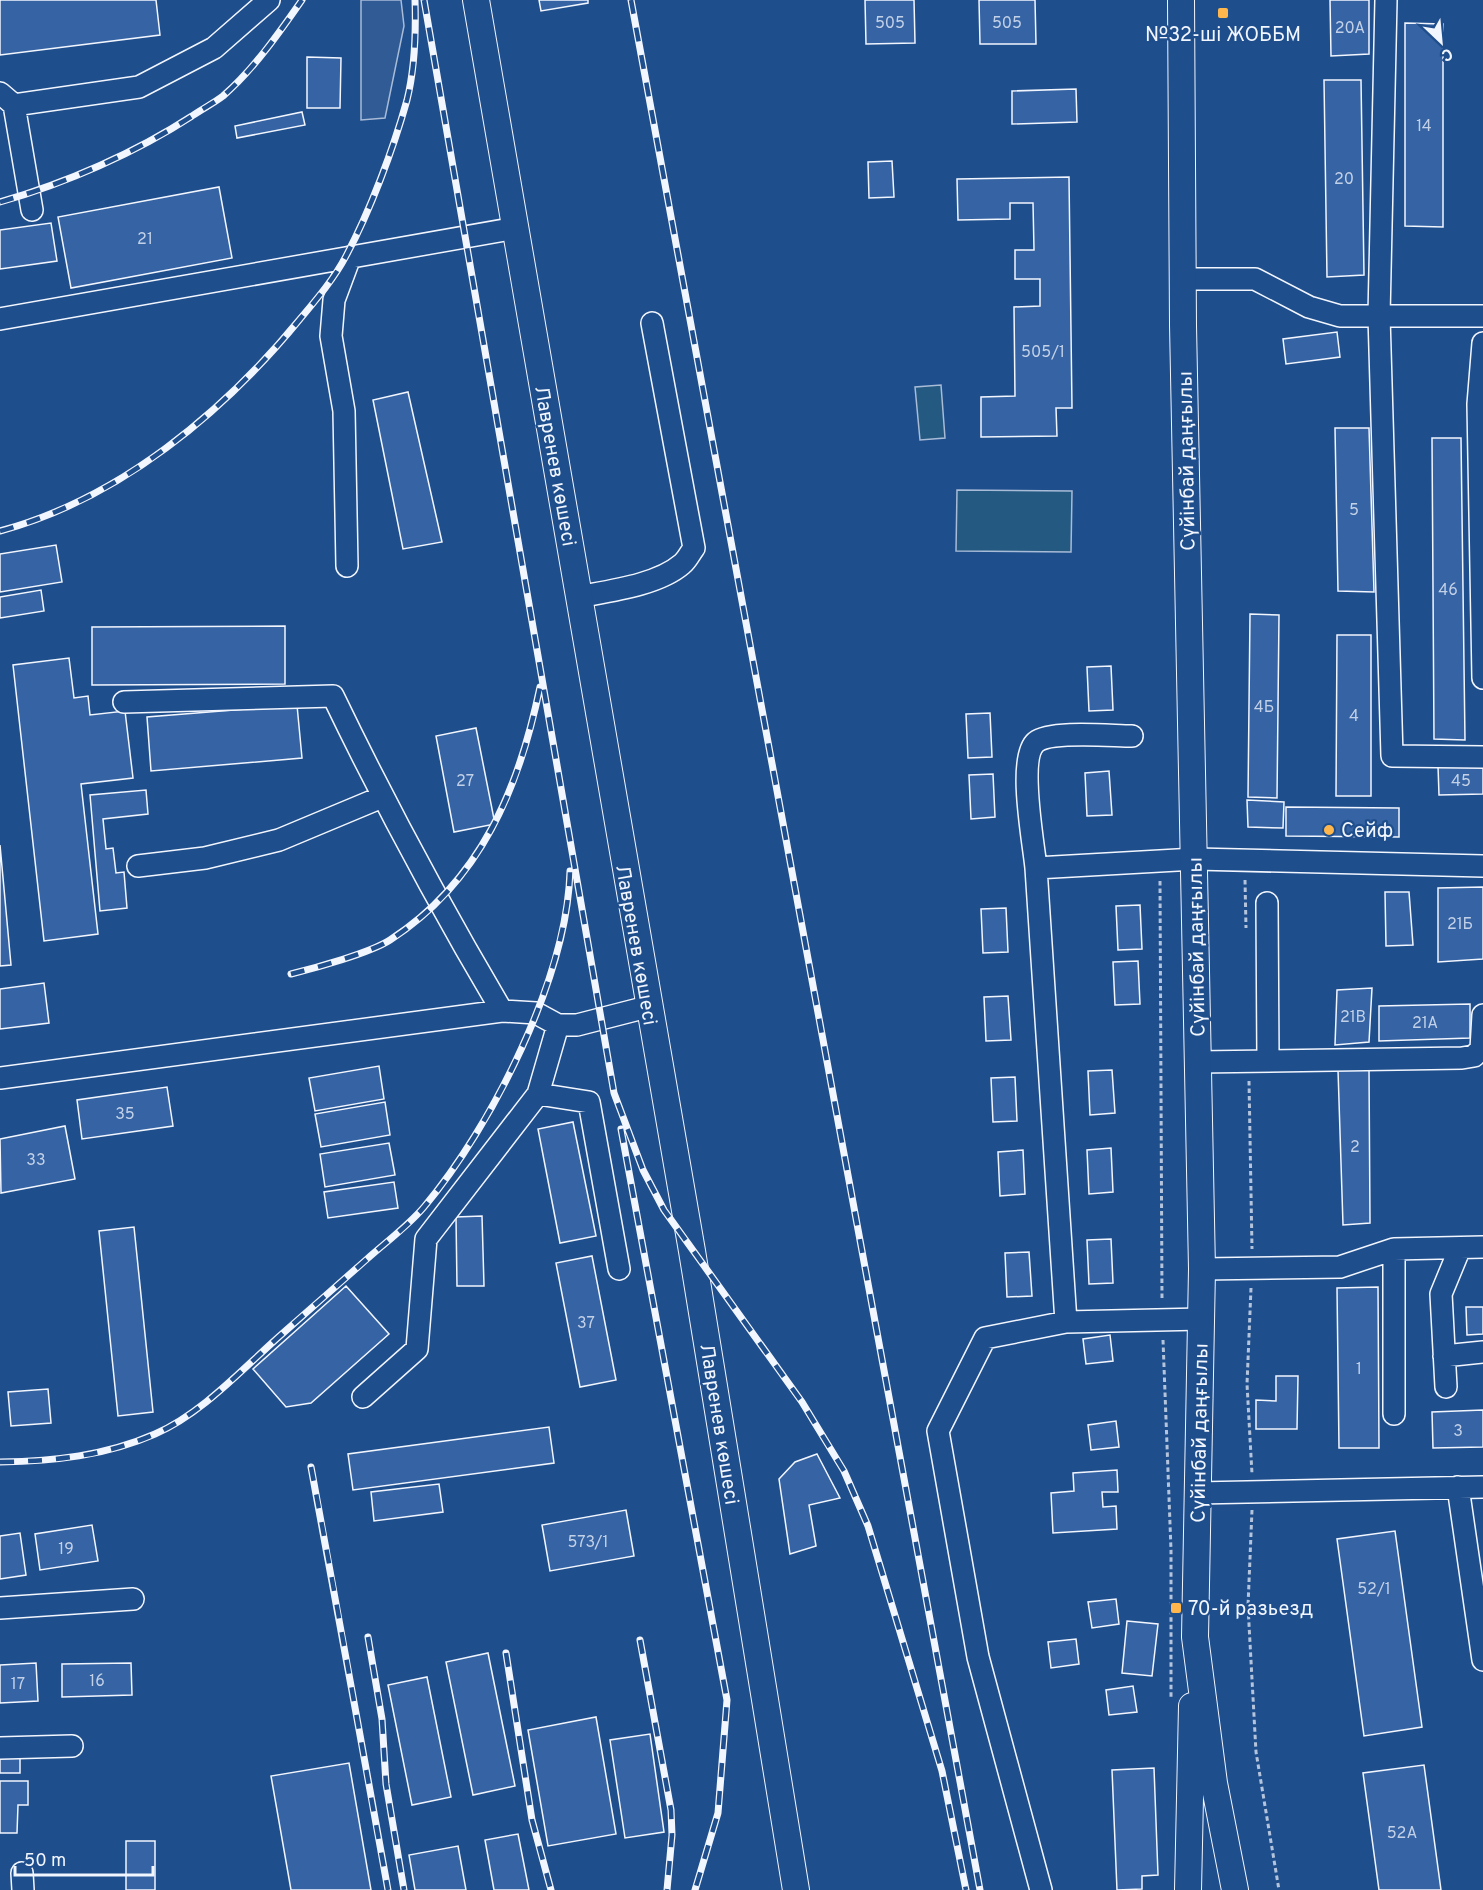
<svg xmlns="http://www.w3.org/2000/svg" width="1483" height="1890" viewBox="0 0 1483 1890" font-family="Overpass,sans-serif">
  <rect width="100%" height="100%" fill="#1f4e8c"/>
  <path fill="#245a82" stroke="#a8bbd7" stroke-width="1.5" d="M941,385l4,53 -25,2 -5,-53z
    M957,490l115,1 -1,61 -115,-1z"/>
  <path fill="#305b95" stroke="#a8bbd7" stroke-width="1.5" d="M361,0h40l3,26 -19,92 -24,2z"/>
  <path fill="#3563a3" stroke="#f2f6ff" stroke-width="1.5" d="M0,0h156l4,35 -160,20z
    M539,0h49v3l-47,8z
    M865,0h49l1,43 -49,1z
    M979,0h56l1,44h-56z
    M1330,0h39v54l-38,2z
    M1405,23l38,1v203l-38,-1z
    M307,57l34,1 -1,50h-33z
    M1324,80h37l3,195 -37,2z
    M1076,89l1,33 -65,2v-33z
    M302,112l3,13 -68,13 -2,-12z
    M892,161l2,36 -25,1 -1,-36z
    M1069,177l3,231h-16l1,28 -76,1v-40l34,-1 -1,-89 26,-1v-27h-25v-29h19l-1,-47h-23v16l-52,1 -1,-41z
    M219,187l13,71 -161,30 -13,-71z
    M51,223l6,38 -57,8v-39z
    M1337,332l3,25 -54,7 -3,-25z
    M408,392l34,150 -39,7 -30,-149z
    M1335,428h34l5,164 -36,-1z
    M1432,438h29l4,302 -31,-1z
    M56,545l6,37 -62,10v-38z
    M41,590l3,21 -44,7v-21z
    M1250,614l29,1 -2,183 -29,-1z
    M285,626v58l-193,1v-58z
    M1337,635h34v161h-35z
    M69,658l5,40 14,-2 2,19 35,-4 8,67 -52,6 17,150 -54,7 -31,-276z
    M1111,666l2,44 -24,1 -2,-44z
    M297,705l5,53 -151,13 -4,-54z
    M990,713l2,44 -24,1 -2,-44z
    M476,728l19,96 -41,8 -18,-96z
    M1483,765v29l-44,1 -1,-29z
    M1109,771l3,44 -25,1 -2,-43z
    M993,774l2,43 -24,2 -2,-44z
    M146,790l2,24 -45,5 3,30 7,-1 3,25 8,-1 3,36 -27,3 -10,-116z
    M1247,800l37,2 -1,26 -35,-1z
    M1286,807l113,1v29l-113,-1z
    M0,845l11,120 -11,1z
    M1483,887v72l-45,3v-74z
    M1385,892h24l4,53 -27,1z
    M1140,905l2,44 -24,1 -2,-44z
    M1006,908l2,44 -25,1 -2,-44z
    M1138,961l2,43 -25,1 -2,-43z
    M44,983l5,40 -49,6v-40z
    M1372,988l-3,54 -34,3 2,-55z
    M1008,996l3,44 -25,1 -2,-44z
    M1470,1004v34l-91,3v-35z
    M379,1066l5,33 -69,12 -6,-33z
    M1369,1068l1,155 -27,2 -5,-155z
    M1112,1070l3,43 -25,2 -2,-44z
    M1015,1077l2,44 -24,1 -2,-44z
    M167,1087l6,39 -91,13 -5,-39z
    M385,1102l5,33 -69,12 -6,-33z
    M573,1122l23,114 -36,7 -22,-114z
    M65,1126l10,53 -74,14 -1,-54z
    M389,1143l6,32 -70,12 -5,-33z
    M1111,1148l2,44 -24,2 -2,-44z
    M1023,1150l2,44 -25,2 -2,-44z
    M394,1182l4,26 -70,10 -4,-26z
    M482,1216l2,70h-27l-1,-69z
    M134,1227l19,185 -35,4 -19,-185z
    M1111,1239l2,44 -24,1 -2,-44z
    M1029,1252l3,44 -25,1 -2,-44z
    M592,1256l24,124 -36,7 -24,-124z
    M346,1286l43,48 -78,69 -25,4 -33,-38z
    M1378,1287l1,161h-40l-2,-160z
    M1466,1307h17v27l-16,1z
    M1110,1335l3,26 -27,3 -3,-25z
    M1276,1376h22l-1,53h-41v-29l20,1z
    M48,1389l3,34 -40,3 -3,-34z
    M1483,1410v37l-50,1 -1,-36z
    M1116,1421l3,26 -28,3 -3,-25z
    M549,1427l5,36 -201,27 -5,-36z
    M817,1454l23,44 -31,7 7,41 -26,8 -11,-75 16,-17z
    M1117,1470l1,22h-16l1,15 13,-1 1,23 -64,4 -2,-40 23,-2 -1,-18z
    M439,1484l4,28 -69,9 -3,-29z
    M626,1510l8,46 -84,15 -8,-46z
    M92,1525l6,36 -58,9 -5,-36z
    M1395,1531l27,196 -58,9 -27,-197z
    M20,1533l6,42 -26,4v-43z
    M1116,1599l3,25 -27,4 -4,-26z
    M1127,1621l31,3 -6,52 -30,-3z
    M1076,1639l3,25 -28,4 -3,-26z
    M488,1653l27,133 -42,9 -27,-133z
    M36,1663l2,38 -38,2v-38z
    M131,1663l1,32 -70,2v-33z
    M427,1677l24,120 -39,8 -24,-120z
    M1133,1686l4,26 -28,3 -3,-25z
    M596,1717l20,117 -68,12 -20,-116z
    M650,1734l14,98 -39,6 -15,-98z
    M0,1751h20v22h-20z
    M349,1763l22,127h-80l-20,-114z
    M1424,1765l17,125h-62l-16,-117z
    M1154,1768l4,107 -16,1v13l-25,1 -5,-120z
    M0,1781h28v24h-10l-1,28h-17z
    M518,1834l11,56h-35l-9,-50z
    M126,1841h29v49h-29z
    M458,1846l8,44h-51l-6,-35z"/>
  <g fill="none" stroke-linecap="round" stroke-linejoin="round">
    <g stroke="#f2f6ff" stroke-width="24">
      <path id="minor" d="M1386,0l-7,316 13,440 91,1
        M0,93l14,12 18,105
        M14,105l125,-18 75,-39 55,-48
        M1183,279h72l54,28 31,9h143
        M0,319l516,-91
        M1483,343l-5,61 5,274
        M347,566l-3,-155 -13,-75 3,-36 16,-43
        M578,597c31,-6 80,-12 104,-33 5,-4 8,-11 12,-16l-42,-225
        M124,702l209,-6c52,108 108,212 169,315
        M138,866l67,-8 74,-18 103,-43
        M1036,868c-2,-23 -19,-110 0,-126 15,-12 76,-6 96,-6
        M1267,903l1,158
        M1198,1062l264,-4 12,-2 7,-7 2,-34
        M0,1078l502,-67 34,2 22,12h19l70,-18
        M538,1094l51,8 30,167
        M1394,1249v165
        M1202,1269l138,-2 54,-18 89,-2
        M1202,1319l-136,3 -30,-454 159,-9 288,7
        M1444,1356l39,-4
        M1446,1387l-5,-93 19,-46
        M363,1397l54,-48 9,-110 112,-145 20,-69
        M1458,1487l25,173
        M1197,1493l286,-6
        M0,1608l133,-9
        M0,1748l72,-2
        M22,1873l1,17
        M1041,1890l-63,-233 -40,-226 47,-93 81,-16"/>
    </g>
    <g stroke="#f2f6ff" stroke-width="28">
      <path id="major" d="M476,0l216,1251 104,639
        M1181,0l2,325 19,944 -7,368 19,146 21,107
        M1188,1890l4,-184"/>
    </g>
    <path stroke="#b3c4dc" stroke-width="3" stroke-dasharray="4.5 3" stroke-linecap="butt" d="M1245,880l1,48
      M1160,881l2,419
      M1249,1081l3,168
      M1251,1288l-4,96 5,90
      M1163,1340l8,210v149
      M1252,1510l-4,96 8,146 23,138"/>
    <use href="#minor" stroke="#1f4e8c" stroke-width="21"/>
    <use href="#major" stroke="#1f4e8c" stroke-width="26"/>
    <g stroke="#f2f6ff" stroke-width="7">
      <path id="rail" d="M424,0l190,1093 29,77 21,40 138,192 42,69 24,55 74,245 24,119
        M631,0l349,1890
        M0,202c66,-19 135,-49 192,-86 10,-7 22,-13 31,-20 31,-27 56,-63 79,-96
        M0,531c119,-32 223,-118 300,-212 16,-19 34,-40 46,-63 24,-45 47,-106 61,-156 8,-32 9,-68 8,-100
        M291,974c24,-6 79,-21 99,-34 91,-59 129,-152 150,-253
        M621,1129l106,571 -9,113 -23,77
        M0,1462c54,-1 105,-6 155,-28 48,-21 88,-66 127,-100 28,-25 57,-50 85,-75 19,-17 41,-33 57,-52 68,-81 143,-229 146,-336
        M311,1467c27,141 51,282 77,423
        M368,1637l14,82 4,65 18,106
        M640,1640l31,170 1,25 -5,55
        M506,1653l26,167 19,70"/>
    </g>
    <use href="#rail" stroke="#1f4e8c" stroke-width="4.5" stroke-dasharray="14" stroke-linecap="butt"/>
  </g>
  <g fill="#ffb74d" stroke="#1f4e8c" stroke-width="2">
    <rect x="1217" y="7" width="12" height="12" rx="3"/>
    <circle cx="1329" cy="830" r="6"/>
    <rect x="1170" y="1602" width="12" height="12" rx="3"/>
  </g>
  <g text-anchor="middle" stroke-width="4.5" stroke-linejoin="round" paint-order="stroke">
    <g font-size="16" fill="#c3d1e8">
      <text x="890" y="28">505</text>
      <text x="1007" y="28">505</text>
      <text x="1350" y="33">20А</text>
      <text x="1424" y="131">14</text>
      <text x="1344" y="184">20</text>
      <text x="145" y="244">21</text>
      <text x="1043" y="357">505/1</text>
      <text x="1354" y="515">5</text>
      <text x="1448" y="595">46</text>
      <text x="1264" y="712">4Б</text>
      <text x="1354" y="721">4</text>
      <text x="465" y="786">27</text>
      <text x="1461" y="786">45</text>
      <text x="1460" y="929">21Б</text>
      <text x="1353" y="1022">21В</text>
      <text x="1425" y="1028">21А</text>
      <text x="125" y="1119">35</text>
      <text x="1355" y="1152">2</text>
      <text x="36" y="1165">33</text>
      <text x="586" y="1328">37</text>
      <text x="1359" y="1374">1</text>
      <text x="1458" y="1436">3</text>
      <text x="588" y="1547">573/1</text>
      <text x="66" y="1554">19</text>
      <text x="1374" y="1594">52/1</text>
      <text x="97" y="1686">16</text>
      <text x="18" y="1689">17</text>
      <text x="1402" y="1838">52А</text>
    </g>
    <g font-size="20" fill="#f2f6ff" stroke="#1f4e8c" text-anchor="start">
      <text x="1223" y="41" text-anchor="middle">№32-ші ЖОББМ</text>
      <text x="1341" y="837">Сейф</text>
      <text x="1188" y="1615">70-й разьезд</text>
    </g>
    <g font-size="20" fill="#f2f6ff" stroke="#1f4e8c">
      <text transform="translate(1186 461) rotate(-91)" y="7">Сүйінбай даңғылы</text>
      <text transform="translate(556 466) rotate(80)" y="7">Лавренев көшесі</text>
      <text transform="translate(637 945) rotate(80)" y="7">Лавренев көшесі</text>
      <text transform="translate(1196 947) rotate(-91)" y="7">Сүйінбай даңғылы</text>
      <text transform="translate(720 1424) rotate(81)" y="7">Лавренев көшесі</text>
      <text transform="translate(1199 1433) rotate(-89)" y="7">Сүйінбай даңғылы</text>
    </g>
  </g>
  <g transform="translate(1441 42) rotate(154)" stroke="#1f4e8c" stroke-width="4.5" paint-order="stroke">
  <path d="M0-4.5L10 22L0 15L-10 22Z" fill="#f2f6ff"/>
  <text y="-9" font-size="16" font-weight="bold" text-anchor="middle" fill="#f2f6ff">С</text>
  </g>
  <path d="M15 1866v9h138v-9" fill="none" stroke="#f2f6ff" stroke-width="3"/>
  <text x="24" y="1866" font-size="18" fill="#f2f6ff" stroke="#1f4e8c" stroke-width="4.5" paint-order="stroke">50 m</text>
</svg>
